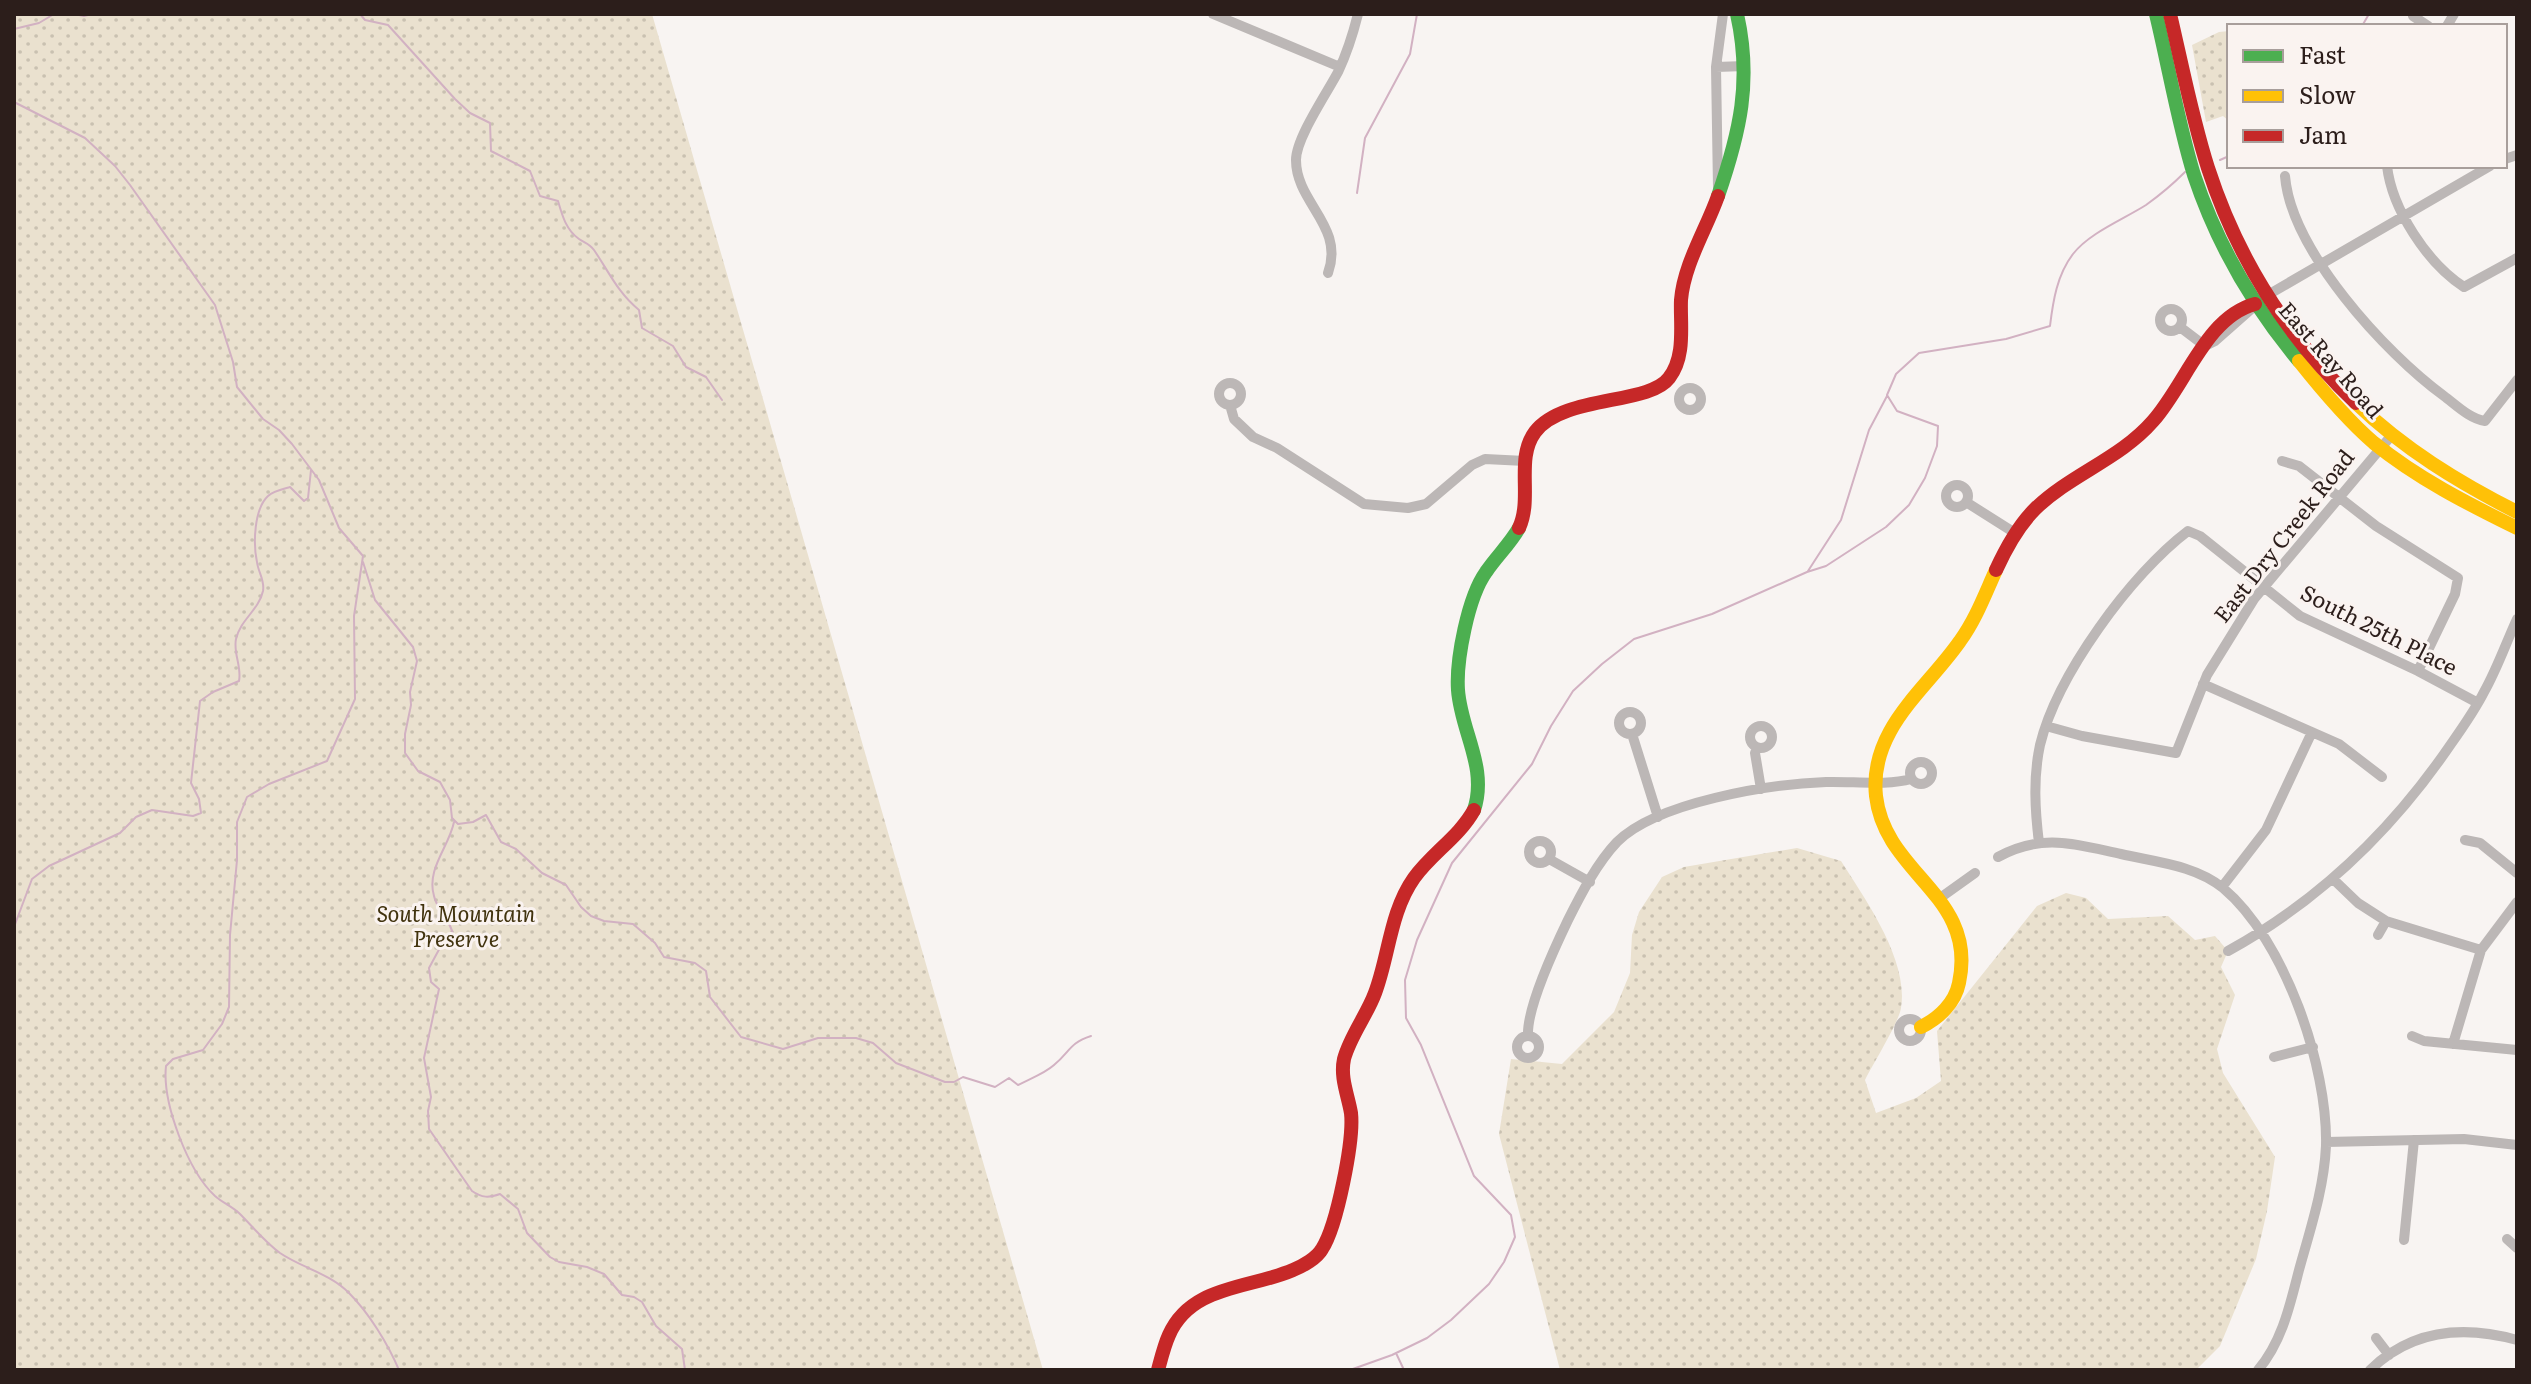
<svg xmlns="http://www.w3.org/2000/svg" width="2531" height="1384" viewBox="0 0 2531 1384" font-family="Literata,serif">
  <defs>
    <pattern id="green-dots" width="8" height="8" patternUnits="userSpaceOnUse" patternTransform="scale(2)"><rect width="8" height="8" fill="#eae1cf"/><path d="M2 2h.1M6 6h.1" fill="none" stroke="#c9c1b1" stroke-width="1.8" stroke-linecap="round"/></pattern>
  </defs>
  <rect width="100%" height="100%" fill="#f8f4f2"/>
  <path fill="url(#green-dots)" d="M14,14h638l391,1356h-1029z
    M2229,31v90l-6,-5 -17,6 -14,-77 27,-13z
    M1797,848l44,13c24,38 68,99 60,147 -2,14 -28,56 -36,72l11,33 40,-15 25,-17 -4,-50 100,-125 29,-13 20,5 22,21 60,-3 27,24 20,-4 13,15 -7,16 14,28 -18,54 6,24 52,84 -8,54 -11,48 -36,87 -24,24h-636l-61,-236 12,-75 51,5 52,-52 16,-39 2,-38 7,-23 23,-35 22,-10z"/>
  <g fill="none" stroke-linecap="round" stroke-linejoin="round">
    <path stroke="#d2b1c2" stroke-width="2" d="M74,14l10,2 8,-2
      M360,14l5,6 23,5 67,74 15,14 20,10 1,28 39,20 10,25 18,5c4,14 8,29 21,38 6,4 11,5 15,11 15,22 24,43 45,60l3,18 31,18 13,21 20,10 16,23
      M2362,26l7,-12
      M14,29l25,-6 15,-9
      M14,102l71,36 30,28 15,19 85,120 18,57 4,25 26,32 16,11 13,14 27,36 20,48 24,28 -9,60 1,83 -28,62 -58,23 -22,13 -10,25v38l-7,75 -1,72 -7,17 -19,26 -30,9 -7,7c-4,37 22,105 49,130 8,7 18,11 25,18 13,13 25,28 40,39 22,15 49,20 69,40 20,20 39,51 50,77
      M2220,160l9,-4
      M1357,193l8,-55 45,-84 7,-40
      M363,562l12,38 38,47 4,14 -7,31 1,13 -6,29v19l13,18 22,11 10,18 2,18 6,6 15,-2 13,-7 15,27 15,7 26,24 24,12 15,22 10,9 13,5 29,3 22,19 9,14 31,6 11,8 4,26 31,40 42,12 35,-11h38l17,5 23,20 49,19h9l9,-5 32,10 14,-9 9,7c11,-6 26,-11 36,-20 16,-13 15,-22 37,-29
      M1808,571l33,-51 28,-90 18,-34
      M454,822c-5,25 -28,47 -20,74 3,15 18,25 19,40l-11,8 -13,24 2,14 8,7 -15,69 7,39 -3,14 1,18 43,62c10,7 17,7 28,3l18,15 9,24 23,24 9,5 28,5 17,7 18,21 12,2 8,5 14,24 26,23 3,21
      M14,927l18,-48 17,-13 71,-33 16,-16 16,-7 41,6 8,-3 -2,-14 -8,-16 9,-82 13,-9 26,-11c3,-14 -6,-28 -3,-42 4,-19 23,-29 27,-48 2,-11 -5,-19 -6,-29 -4,-18 -3,-53 11,-66 5,-5 15,-7 22,-9l14,14 4,-3 3,-28
      M1396,1353l8,17
      M1350,1370l42,-15 35,-17 24,-18 38,-36 15,-22 11,-25 -4,-22 -37,-39 -53,-131 -15,-27 -1,-38 12,-40 35,-77 80,-99 19,-38 22,-35 29,-27 32,-25 78,-25 95,-42 19,-6 60,-39 23,-22 16,-27 12,-32 1,-20 -41,-15 -10,-16 9,-21 23,-21 87,-14 44,-13c3,-25 7,-51 23,-72 16,-21 51,-35 73,-49 14,-10 27,-21 39,-33"/>
    <path stroke="#bcb7b6" stroke-width="10" d="M1213,14l127,53
      M2413,16l15,10
      M2447,26l7,-12
      M1716,67l29,-1
      M2505,159l12,-4
      M2387,166c5,43 40,97 77,121l53,-29
      M2285,176c6,74 100,177 159,220 12,9 26,23 41,25l32,-41
      M1718,188l-2,-121 7,-53
      M1328,273c17,-47 -32,-70 -32,-113 0,-22 31,-67 42,-88 9,-19 15,-38 20,-58
      M2160 320a11 11 0 1 1 22 0a11 11 0 1 1-22 0Z
      M2180,327l25,19 10,-5 51,-45 224,-130
      M1219 394a11 11 0 1 1 22 0a11 11 0 1 1-22 0Z
      M1679 399a11 11 0 1 1 22 0a11 11 0 1 1-22 0Z
      M1230,405l4,14 19,18 24,11 87,56 44,4 18,-4 46,-39 13,-6 40,2
      M2282,461l17,5 77,60 82,52 -3,16 -37,77
      M1946 496a11 11 0 1 1 22 0a11 11 0 1 1-22 0Z
      M1966,502l49,31
      M2203,684l136,60 43,33
      M1619 723a11 11 0 1 1 22 0a11 11 0 1 1-22 0Z
      M1750 737a11 11 0 1 1 22 0a11 11 0 1 1-22 0Z
      M2046,726l36,10 94,17 31,-78 47,-76 137,-163
      M1632,734l26,83
      M1757,748l-2,5 6,36
      M1910 773a11 11 0 1 1 22 0a11 11 0 1 1-22 0Z
      M2465,840l15,3 37,30
      M1529 852a11 11 0 1 1 22 0a11 11 0 1 1-22 0Z
      M2039,843c-4,-33 -6,-65 1,-98 17,-70 91,-171 148,-214l12,5 100,80 118,55 60,32
      M1998,857c44,-24 76,-13 123,-3 34,8 74,11 102,34 62,52 105,179 103,258 -2,43 -16,84 -27,124 -9,35 -17,72 -41,100
      M1549,859l41,23
      M2333,879l25,24 28,18 95,29
      M2222,887l44,-57 46,-98
      M1940,898l35,-25
      M2378,935l8,-14
      M2228,951c91,-50 165,-122 223,-207 12,-17 24,-34 33,-52 13,-23 22,-49 33,-73
      M1899 1030a11 11 0 1 1 22 0a11 11 0 1 1-22 0Z
      M1528,1035c-1,-29 27,-88 40,-115 13,-26 29,-57 49,-78 40,-40 153,-58 209,-60 25,-1 61,4 85,-3
      M1517 1047a11 11 0 1 1 22 0a11 11 0 1 1-22 0Z
      M2412,1036l12,5 93,9
      M2453,1044l28,-94 36,-48
      M2274,1057l39,-10
      M2326,1142l138,-3 53,6
      M2507,1239l10,9
      M2404,1240l10,-100
      M2376,1338l13,17
      M2370,1370c42,-41 93,-45 147,-30"/>
    <path stroke="#4caf50" stroke-width="14" d="M2156,14c13,54 22,109 38,161 23,69 59,131 105,186
      M1718,196c22,-64 34,-115 19,-182
      M1474,810c14,-43 -13,-78 -16,-120 -2,-30 10,-93 28,-118 10,-15 24,-28 33,-44"/>
    <path stroke="#ffc107" stroke-width="14" d="M2299,361c23,29 47,58 75,82 43,35 94,61 143,85
      M2356,403c48,46 102,79 161,109
      M1921,1027c18,-9 34,-24 38,-44 19,-88 -74,-108 -83,-187 -7,-67 50,-106 84,-155 16,-22 25,-47 36,-71"/>
    <path stroke="#c62828" stroke-width="14" d="M2170,14c12,51 22,104 38,154 29,90 80,170 148,235
      M1519,528c14,-30 -4,-69 16,-96 28,-37 114,-27 134,-54 17,-22 11,-53 12,-78 3,-36 25,-70 37,-104
      M1996,570c10,-22 22,-44 39,-61 36,-35 85,-50 118,-88 33,-37 53,-104 102,-117
      M1158,1370c3,-11 6,-24 11,-35 22,-50 80,-46 124,-65 10,-4 24,-12 29,-21 15,-23 32,-109 29,-136 -3,-18 -11,-35 -7,-54 6,-23 23,-44 31,-66 14,-37 15,-81 39,-115 18,-25 45,-41 60,-68"/>
  </g>
  <g text-anchor="middle" stroke-width="6" stroke-linejoin="round" paint-order="stroke">
    <g font-size="22" fill="#2c1e1b" stroke="#faf3f0">
      <text transform="translate(2331 360) rotate(49)" y="8">East Ray Road</text>
      <text transform="translate(2284 536) rotate(-52)" y="8">East Dry Creek Road</text>
      <text transform="translate(2379 630) rotate(27)" y="8">South 25th Place</text>
    </g>
    <g font-size="22" font-style="italic" fill="#41330e" stroke="#faf3f0">
      <text x="456" y="922">South Mountain<tspan x="456" dy="25">Preserve</tspan></text>
    </g>
  </g>
  <rect width="2531" height="1384" fill="none" stroke="#2c1e1b" stroke-width="32"/>
  <rect x="2227" y="24" width="280" height="144" fill="#faf3f0" stroke="#a89e9b" stroke-width="2"/>
  <rect x="2243" y="50" width="40" height="12" fill="#4caf50" stroke="#a89e9b" stroke-width="2"/>
  <text x="2299" y="64" font-size="24" fill="#2c1e1b">Fast</text>
  <rect x="2243" y="90" width="40" height="12" fill="#ffc107" stroke="#a89e9b" stroke-width="2"/>
  <text x="2299" y="104" font-size="24" fill="#2c1e1b">Slow</text>
  <rect x="2243" y="130" width="40" height="12" fill="#c62828" stroke="#a89e9b" stroke-width="2"/>
  <text x="2299" y="144" font-size="24" fill="#2c1e1b">Jam</text>
</svg>
